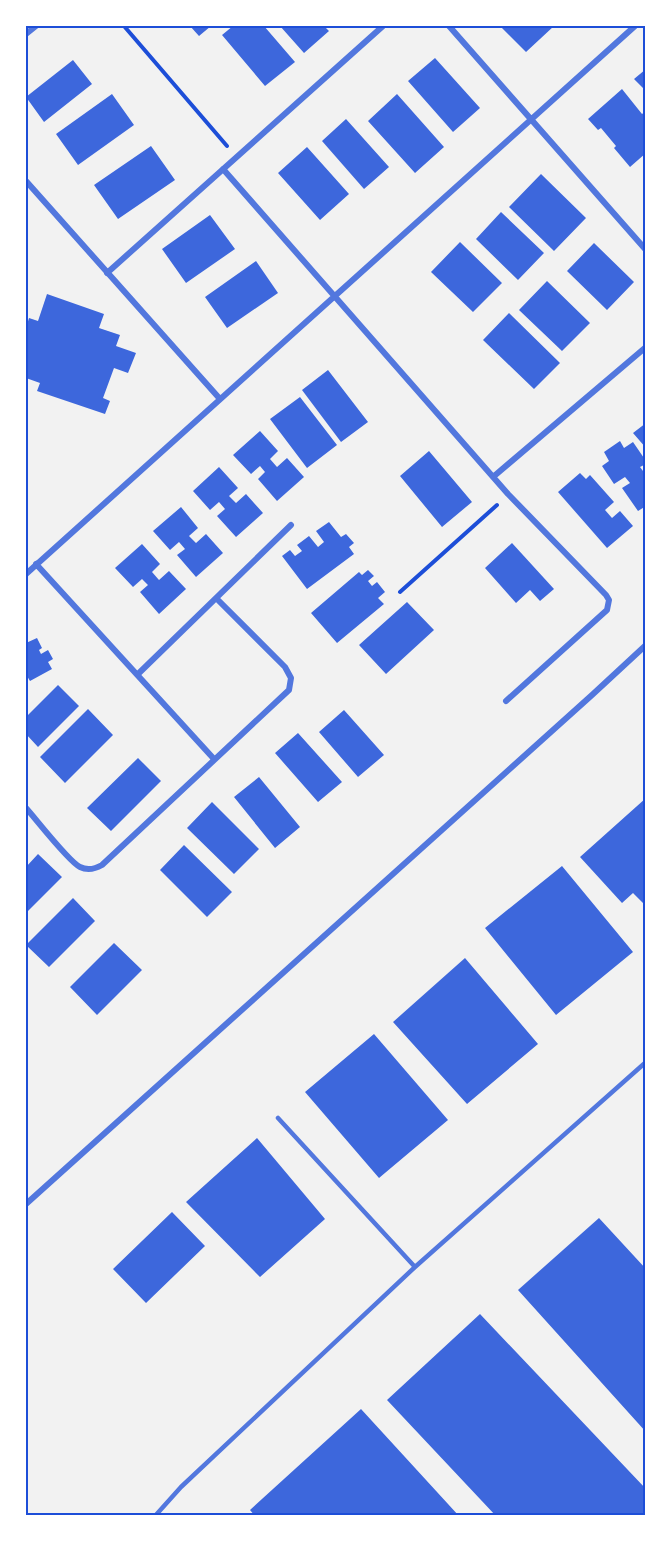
<svg xmlns="http://www.w3.org/2000/svg" width="671" height="1541" viewBox="0 0 671 1541" font-family="Commissioner,sans-serif">
  <rect width="100%" height="100%" fill="#f2f2f2"/>
  <path fill="#3d67dc" d="M190,26h21l-12,10z
    M233,26h31l31,36 -30,24 -43,-51z
    M280,26h44l5,5 -25,22z
    M500,26h54l-28,26z
    M435,58l45,50 -27,24 -45,-51z
    M73,60l19,24 -48,38 -18,-25z
    M646,69v22l-12,-12z
    M622,89l20,25 4,-3v42l-16,14 -16,-19 2,-2 -15,-18 -3,2 -10,-11z
    M112,94l22,31 -56,40 -22,-31z
    M397,94l47,53 -29,26 -47,-52z
    M346,119l43,48 -25,22 -42,-48z
    M151,146l24,34 -57,39 -24,-34z
    M307,147l42,47 -29,26 -42,-47z
    M541,174l45,44 -32,33 -45,-44z
    M501,212l43,41 -26,27 -42,-41z
    M210,215l25,34 -49,34 -24,-34z
    M460,242l42,41 -29,29 -42,-40z
    M594,243l40,39 -27,28 -40,-39z
    M256,261l22,32 -51,35 -22,-31z
    M547,281l43,42 -28,28 -43,-41z
    M47,294l57,20 -5,14 21,7 -4,11 20,7 -8,20 -14,-5 -11,30 7,3 -5,13 -68,-23 3,-8 -14,-5v-24l2,-6h-2v-20l3,-10 9,3z
    M509,313l51,50 -26,26 -51,-49z
    M328,370l40,52 -27,20 -39,-52z
    M300,397l37,48 -30,23 -37,-49z
    M646,423v25l-13,-15z
    M260,431l18,20 -8,8 7,8 10,-9 17,19 -27,24 -19,-22 7,-7 -5,-6 -9,8 -18,-19z
    M620,441l4,7 9,-6 13,19v3l-6,3 6,8v31l-8,5 -16,-23 8,-5 -5,-6 -11,7 -12,-18 7,-5 -5,-9z
    M429,451l43,51 -30,25 -42,-51z
    M219,467l19,21 -9,8 7,7 10,-9 17,19 -27,24 -19,-21 8,-7 -6,-7 -9,8 -17,-19z
    M580,473l6,6 4,-4 24,27 -9,8 7,8 8,-7 13,15 -26,22 -49,-56z
    M181,507l17,21 -9,8 7,7 10,-9 17,19 -27,24 -19,-22 8,-6 -6,-7 -9,8 -17,-19z
    M329,522l12,15 5,-3 8,9 -5,4 5,7 -47,35 -25,-33 8,-6 5,6 7,-5 -5,-6 12,-9 9,11 6,-5 -8,-11z
    M512,543l42,46 -14,12 -10,-11 -14,13 -31,-35z
    M142,544l18,20 -8,8 7,8 10,-9 17,18 -27,25 -19,-22 8,-7 -6,-6 -9,8 -18,-19z
    M368,570l6,6 -6,5 4,5 5,-4 8,10 -7,6 6,6 -47,39 -26,-30 48,-41 3,3z
    M407,602l27,28 -48,44 -27,-29z
    M37,638l5,10 -3,2 2,4 7,-4 5,9 -5,3 4,7 -22,12 -3,-5 -1,1v-34z
    M58,685l21,21 -41,41 -12,-13v-17z
    M88,709l25,26 -48,48 -25,-26z
    M344,710l40,45 -26,22 -39,-45z
    M298,733l44,49 -24,20 -43,-49z
    M138,758l23,23 -50,50 -24,-23z
    M259,777l41,50 -25,21 -41,-51z
    M646,798v108l-13,-13 -11,10 -42,-46z
    M212,802l47,47 -25,25 -47,-46z
    M184,845l48,47 -25,25 -47,-47z
    M38,854l24,23 -36,36v-46z
    M562,866l71,86 -77,63 -71,-87z
    M73,898l22,23 -46,46 -23,-22z
    M114,943l28,27 -45,45 -27,-28z
    M465,958l73,86 -71,60 -74,-82z
    M374,1034l74,86 -69,58 -74,-86z
    M257,1138l68,81 -65,58 -74,-75z
    M172,1212l33,34 -59,57 -33,-34z
    M599,1218l47,51v163l-128,-142z
    M480,1314l166,175v27h-150l-109,-116z
    M361,1409l98,107h-204l-5,-6z"/>
  <g fill="none" stroke-linecap="round" stroke-linejoin="round">
    <path stroke="#1d4ed8" stroke-width="4" d="M124,26l103,120
      M400,592l97,-87"/>
    <path stroke="#5277de" stroke-width="4.5" d="M278,1118l137,149
      M155,1516l26,-29 234,-220 231,-205"/>
    <path stroke="#5277de" stroke-width="6" d="M449,26l197,224
      M26,34l10,-8
      M223,169l285,325 98,101 3,5 -2,10 -101,91
      M26,181l194,218
      M107,273l276,-247
      M493,477l153,-130
      M36,564l178,195
      M26,574l609,-548
      M138,674l153,-149
      M26,808c10,11 43,54 54,59 8,4 15,2 22,-2l187,-175 2,-12 -6,-11 -69,-69
      M26,1204l566,-509 54,-50"/>
  </g>
  <rect width="671" height="1541" fill="none" stroke="#ffffff" stroke-width="54"/>
  <rect x="27" y="27" width="617" height="1487" fill="none" stroke="#1d4ed8" stroke-width="2"/>
</svg>
